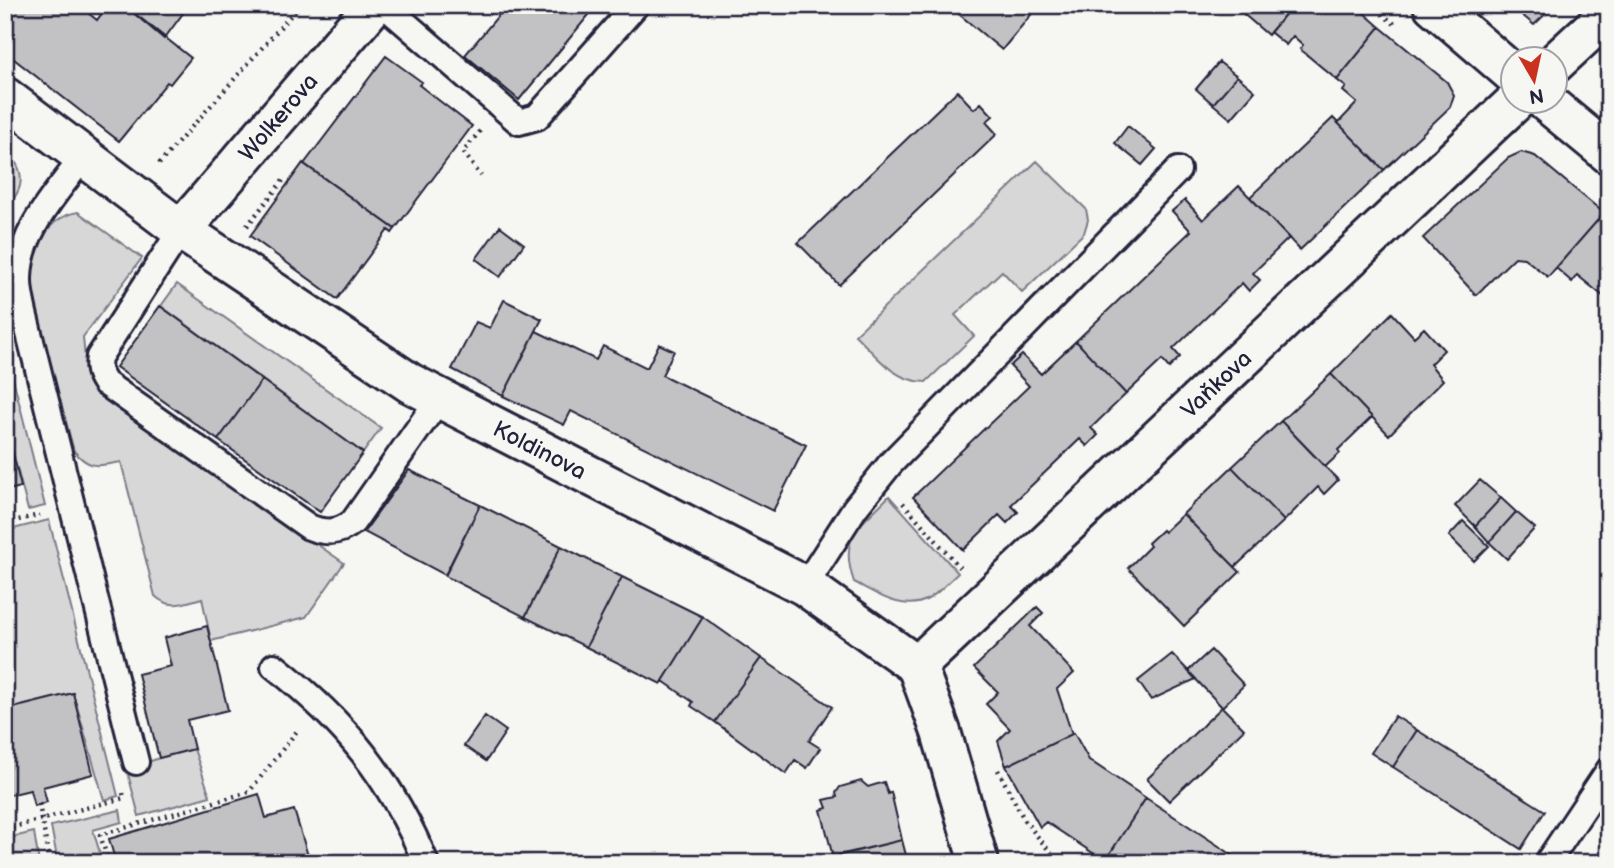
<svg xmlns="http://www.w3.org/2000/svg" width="1614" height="868" viewBox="0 0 1614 868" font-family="'Balsamiq Sans',sans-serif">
  <rect width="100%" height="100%" fill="#f6f6f2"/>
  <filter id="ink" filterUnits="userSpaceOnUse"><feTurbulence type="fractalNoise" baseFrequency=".0143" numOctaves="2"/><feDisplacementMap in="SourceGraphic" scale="14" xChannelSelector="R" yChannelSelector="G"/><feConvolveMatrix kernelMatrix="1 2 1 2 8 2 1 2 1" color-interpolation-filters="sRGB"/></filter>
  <g filter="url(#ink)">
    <path fill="#d7d7d7" stroke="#7c7c89" stroke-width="2" d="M5,151c21,17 21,39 0,56z
      M1037,161l49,48 2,11 -4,13 -62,59 -20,-21 -47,44 19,21 -48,46c-32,0 -49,-26 -71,-47z
      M78,212l64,46 -59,79c2,21 2,39 15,55l246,171 -38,54 -95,24 -9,-43c-18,5 -32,12 -47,-2l-34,-134c-22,4 -31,8 -47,-11 -10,-37 -20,-74 -30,-110 -4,-16 -11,-32 -12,-48 -3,-32 9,-75 46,-81z
      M177,284l204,144 -18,25 -202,-147z
      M5,346l40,160 -17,4 -23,-88z
      M889,496l69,77c-9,8 -19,20 -30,26 -25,14 -52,-6 -74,-17 -16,-47 6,-55 35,-86z
      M49,520l69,276 -14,4 -31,-107 -68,17v-179z
      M194,749l16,47 -71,20 -12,-46 32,-12z
      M120,810l2,12 -29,8 10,33h-45l-7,-37z
      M34,832l5,31h-32l-2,-24z"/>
    <path fill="#c2c2c4" stroke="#22223b" stroke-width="2" d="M5,5h73l19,15 11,-15h16l67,53 -21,26 -3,-2 -48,59 -114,-89z
      M124,5h65l-25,34z
      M507,5h90l-78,95 -54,-45z
      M948,5h91l-37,45z
      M1233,5h60l-25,30z
      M1293,5h62l25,22 -43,53 -37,-31 3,-4 -10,-9 -7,9 -16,-13z
      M1510,5h45l-21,20z
      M1380,27l67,55 7,13 -4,12 -66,63 -46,-47 19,-20 -14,-12 3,-4 -9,-7z
      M386,56l36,26 -3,3 53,41 -77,103 -91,-65z
      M1219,62l18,14 -24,28 -17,-15z
      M1237,76l18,15 -24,28 -18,-15z
      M957,91l17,18 7,-6 12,13 -7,6 11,12 -158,151 -41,-42z
      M1333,118l51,52 -84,80 -50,-53z
      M1128,126l28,23 -14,16 -27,-22z
      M1521,152l14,4 69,57 -56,64 -24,-19 -9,-1 -39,38 -53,-57 85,-80z
      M303,163l92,66 -3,4 -4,-3 -51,69 -87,-63z
      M1239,186l50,52 -36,35 7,7 -11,11 -7,-8 -69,66 7,8 -11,11 -7,-8 -36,34 -50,-53 115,-110 -19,-20 13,-11 18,20z
      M1604,213l5,4v84l-32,-26 -5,7 -16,-14z
      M500,226l24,18 -24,33 -24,-18z
      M504,300l38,19 -39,77 -51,-27 24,-47 14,6z
      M160,306l102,74 -44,60 -102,-73z
      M1392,313l22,24 10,-9 20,22 -14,14 13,16 -54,55 -58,-61z
      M536,331l60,29 7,-14 44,22 12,-24 15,7 -12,24 144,70 -33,66 -202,-100 -7,14 -61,-29z
      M1076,341l50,53 -35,34 7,7 -11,11 -7,-7 -69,66 7,7 -11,11 -8,-8 -36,35 -50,-53 116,-111 -19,-20 12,-11 19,19z
      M1331,374l41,43 -34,33 2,3 -15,14 -44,-46z
      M262,380l101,73 -43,59 -102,-72z
      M1281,421l57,59 -14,14 -6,-7 -34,34 -52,-54z
      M5,422l16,65 -16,4z
      M1232,467l52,54 -49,46 -52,-53z
      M409,470l71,35 -35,70 -81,-43z
      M1480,480l21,18 -26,28 -20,-20z
      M1501,498l15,14 -27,30 -14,-16z
      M480,505l81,41 -36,71 -80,-41z
      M1516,512l19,16 -28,31 -18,-17z
      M1183,514l57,58 -56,54 -56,-58 22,-22 -2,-3 14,-13 2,2z
      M1463,521l26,25 -15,15 -25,-25z
      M561,546l61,31 -36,70 -61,-30z
      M622,577l81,40 -42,67 -75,-37z
      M1037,607l6,6 -13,13 44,47 -17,16 15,45 -66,32 -8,-25 12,-12 -24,-25 12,-12 -24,-24z
      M703,617l58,41 -46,64 -24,-16 2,-4 -30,-21z
      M207,626l21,84 -41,10 7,29 -35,9 -21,-84 33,-8 -7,-28z
      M1211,650l33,35 -22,22 -34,-36z
      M1172,654l24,25 -45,21 -13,-19z
      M761,658l71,49 -23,34 11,7 -13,20 -12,-8 -9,14 -71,-52z
      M73,693l20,81 -50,13 4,15 -13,4 -4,-16 -25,6v-86z
      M1222,707l22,22 -75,72 -22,-22z
      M485,716l21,15 -20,30 -22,-15z
      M1395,716l22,14 -24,37 -22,-14z
      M1417,730l128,81 -24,38 -128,-82z
      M1074,733l15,27 57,38 -41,63 -59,-39 -6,5 -34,-61z
      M861,781l7,6 16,-5 4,12 3,-2 11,48 -69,17 -12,-47 6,-2 -3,-8 13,-3 -1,-4 4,-6z
      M259,794l7,24 28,-8 15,49 6,-2 2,6h-201l-7,-24z
      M1146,798l88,58 -5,7 -124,-2z
      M902,840l6,23h-75l-2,-6z
      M1609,845v18h-12z
      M1234,856l10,7h-15z
      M518,857l60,4v2h-52l-9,-3z"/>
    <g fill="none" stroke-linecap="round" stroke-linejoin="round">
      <g stroke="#22223b" stroke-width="30">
        <path id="lane" d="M384,5l135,117 18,-5 99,-112
          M84,156c-27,37 -66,76 -65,125 0,11 3,22 5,32l112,449
          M181,230l-82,127c-2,11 0,17 6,26l204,144c17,7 30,6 44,-5l86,-123
          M805,586l50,-78 36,-45 287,-293
          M274,666c72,57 116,111 152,197
          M1547,863l62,-93"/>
      </g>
      <g stroke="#22223b" stroke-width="44">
        <g id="street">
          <path d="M1433,5l79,68"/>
          <path d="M1554,64l55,-51"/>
          <path id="s1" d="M5,97l176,133 229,153 395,203 112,80 24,66 38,131"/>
          <path d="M1546,102l63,52"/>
          <path id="s2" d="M181,230l193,-225"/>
          <path id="s3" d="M917,666l598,-564"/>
        </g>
      </g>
      <path stroke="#22223b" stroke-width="4.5" stroke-dasharray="2 5" stroke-linecap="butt" d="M1371,5l26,21
        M480,131l-17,21 18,24
        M159,164l141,-159
        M247,226l38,-48
        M903,503l59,67
        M5,523l35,-8
        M998,770l27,51 34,42
        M39,804l11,59
        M5,829l119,-31 -1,-5
        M109,863l-9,-28 149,-43 48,-61"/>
      <use href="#lane" stroke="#f6f6f2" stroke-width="24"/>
      <use href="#street" stroke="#f6f6f2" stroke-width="38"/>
    </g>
  </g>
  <g text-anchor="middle" stroke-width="5" stroke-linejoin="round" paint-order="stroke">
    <g font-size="23" fill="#22223b" stroke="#f6f6f2">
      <text dy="8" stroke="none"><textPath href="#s2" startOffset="149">Wolkerova</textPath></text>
      <text dy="8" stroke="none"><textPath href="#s3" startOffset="411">Vaňkova</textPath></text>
      <text dy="8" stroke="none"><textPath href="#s1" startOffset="642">Koldinova</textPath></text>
    </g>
  </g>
  <rect width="1614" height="868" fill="none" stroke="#f6f6f2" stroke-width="28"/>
  <rect x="14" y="14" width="1586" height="840" fill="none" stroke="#22223b" stroke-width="2.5" filter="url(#ink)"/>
  <g transform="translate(1534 80) rotate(171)"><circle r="33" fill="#f6f6f2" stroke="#a1a1a9" stroke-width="2"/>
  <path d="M0-5L12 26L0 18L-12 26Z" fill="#c8321e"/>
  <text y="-10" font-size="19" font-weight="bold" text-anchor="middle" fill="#22223b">N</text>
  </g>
</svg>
